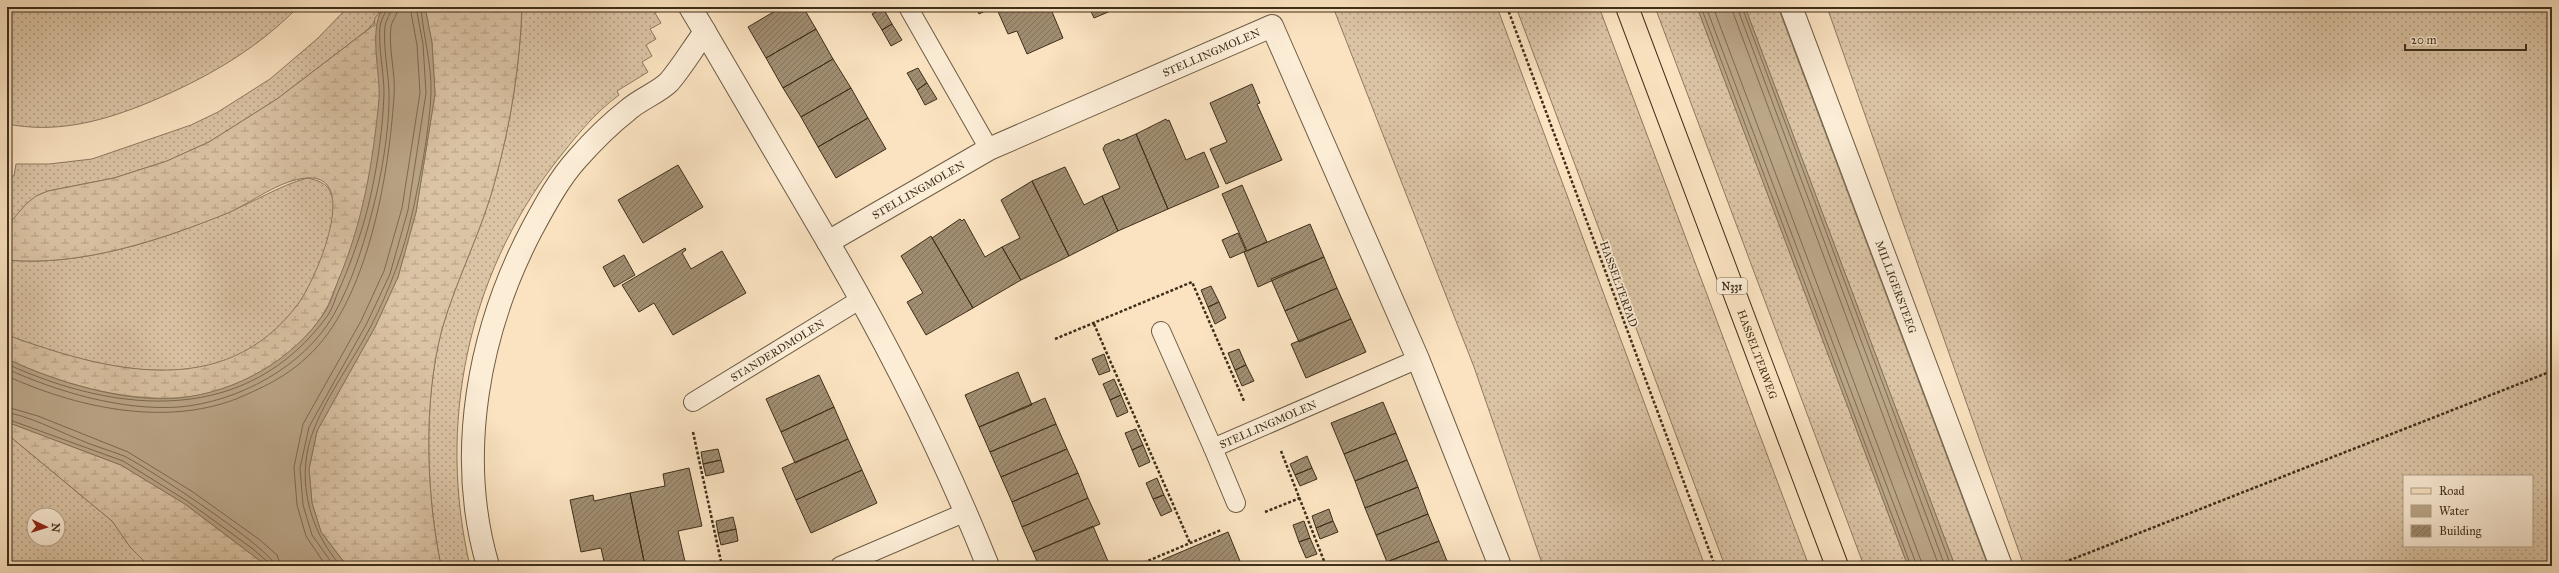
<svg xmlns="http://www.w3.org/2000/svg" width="2559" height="573" viewBox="0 0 2559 573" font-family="'IM FELL Great Primer',serif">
  <defs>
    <pattern id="grass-dots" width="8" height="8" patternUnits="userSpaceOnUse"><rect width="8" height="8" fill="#dbc4a5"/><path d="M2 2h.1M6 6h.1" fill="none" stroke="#b3a086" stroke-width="1.8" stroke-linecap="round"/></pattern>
    <pattern id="wetland-marsh" width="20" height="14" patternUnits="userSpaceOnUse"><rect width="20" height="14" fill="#dbc4a5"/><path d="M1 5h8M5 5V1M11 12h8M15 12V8" fill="none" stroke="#b3a086"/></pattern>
    <pattern id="building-hatch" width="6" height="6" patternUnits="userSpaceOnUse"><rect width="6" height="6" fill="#a08d71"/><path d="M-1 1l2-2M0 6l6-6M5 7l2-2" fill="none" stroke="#84745c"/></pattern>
  </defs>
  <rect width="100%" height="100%" fill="#fbe3c1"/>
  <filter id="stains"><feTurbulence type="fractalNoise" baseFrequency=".005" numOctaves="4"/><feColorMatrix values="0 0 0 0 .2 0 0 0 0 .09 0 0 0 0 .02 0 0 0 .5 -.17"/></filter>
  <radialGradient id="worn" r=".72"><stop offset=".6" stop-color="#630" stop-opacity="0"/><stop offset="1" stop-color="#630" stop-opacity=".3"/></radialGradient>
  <path fill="url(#grass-dots)" stroke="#8c7a60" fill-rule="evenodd" d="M7,7h291c-45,46 -99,75 -158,99 -44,17 -86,27 -133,18z
    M348,7h37c-8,7 -10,17 -19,24l-89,68 -68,43 -42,19 -53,17 -66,13 -12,5 -29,30v-37l3,-13h4l2,-12h33l43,-5 99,-34 27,-13 52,-33 47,-40z
    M522,7h142l-9,6 6,10 -11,6 6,10 -10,6 6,11 -10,6 6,10 -31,19 2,4c-25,18 -45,44 -64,68 -88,114 -118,263 -85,403h-29c-15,-73 -18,-165 1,-237 15,-52 41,-100 54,-152 15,-55 24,-113 26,-170z
    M1333,7h164l208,559h-162l-69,-199z
    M1516,7h83l210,559h-84z
    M1655,7h42l211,559h-44z
    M1745,7h33l210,559h-33z
    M1827,7h725v559h-528zM2404,476h128v70h-128z
    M307,178c10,2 20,5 24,15 11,26 -17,90 -33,111 -19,27 -46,50 -78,59 -70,20 -148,-4 -213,-28v-75c73,7 156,-20 222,-48 27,-11 50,-26 78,-34z
    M7,434l105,87 37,45h-130l-12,-6zM34,515h24v24h-24z"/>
  <path fill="url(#wetland-marsh)" stroke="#8c7a60" d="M425,7h97c-2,57 -11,115 -26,170 -13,52 -39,100 -54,152 -19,72 -16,164 -1,237h-94l-26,-34 -9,-29 -3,-34 8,-38 58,-104 23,-50 18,-65 19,-118 -3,-51z
    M381,10c-9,26 -1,55 -1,82 0,19 -3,39 -6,57 -6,46 -18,91 -37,135 -4,8 -7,19 -12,27 -27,47 -93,84 -147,87 -58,3 -119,-15 -171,-39v-24c99,36 217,68 291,-31 15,-19 65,-130 9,-126 -28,2 -54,24 -79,35 -67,27 -148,54 -221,47v-34l19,-22 10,-8 12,-5 66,-13 53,-17 42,-19 68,-43 97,-74 1,-7z
    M7,422l114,43 64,39 82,62h-118l-19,-19 -18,-26 -105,-87z"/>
  <path fill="#bba688" stroke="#89765c" d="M385,7h40l7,36 3,51 -19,118 -18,65 -23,50 -58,104 -8,38 3,34 9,29 26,34h-80l-82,-62 -64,-39 -114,-43v-63c49,23 117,44 172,39 58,-6 114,-38 146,-86 6,-9 9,-21 13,-31 25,-59 35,-119 41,-182 2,-23 -12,-76 6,-92z
    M1697,7h48l210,559h-47z"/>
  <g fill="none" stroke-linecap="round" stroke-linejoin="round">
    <path stroke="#7c6a51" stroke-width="1" d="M1701,7l210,559
      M1706,7l211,559
      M1713,7l210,559
      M1731,7l208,559
      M1737,7l208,559
      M1742,7l209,559
      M7,364c112,51 241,62 321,-49 5,-7 7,-17 11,-25 13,-30 25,-63 32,-96 7,-32 12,-67 13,-101 0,-22 -6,-45 -4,-67 1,-7 6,-13 7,-19
      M7,369c51,23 115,42 172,38 59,-5 124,-40 154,-91 20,-34 34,-82 43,-120 7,-30 14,-73 13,-105 -1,-21 -6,-44 -4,-65 1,-7 6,-12 7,-19
      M7,376c68,31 156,51 229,23 26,-11 50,-22 71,-42 61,-55 82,-183 87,-261 2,-23 -6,-47 -3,-70 2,-7 7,-12 7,-19
      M7,407l31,9 90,36 65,40 67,48 17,15 4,11
      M7,413c18,1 53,19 71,26 15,7 31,11 46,17 21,10 150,94 151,110
      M7,419l116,42 64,40 66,48 15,13 2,4
      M326,566l-20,-30 -9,-31 -3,-38 9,-43 58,-103 23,-50 18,-63 18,-115 -3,-48 -7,-38
      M334,566l-22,-31 -9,-30 -3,-37 9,-41 58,-104 23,-49 18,-64 18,-117 -3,-49 -7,-37
      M341,566c-33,-36 -46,-91 -27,-137 14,-36 39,-68 57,-103 19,-37 33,-75 42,-116 8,-37 16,-78 18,-116 1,-30 -8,-58 -10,-87"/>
  </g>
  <path fill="url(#building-hatch)" stroke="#3e2f1a" d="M782,7h21l13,22 -50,29 -18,-31z
    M976,7h17l-14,7z
    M996,7h54l13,31 -36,16 -10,-23 -9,3z
    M1089,7h31l-26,11z
    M883,8l9,16 -10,6 -10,-16z
    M892,24l10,16 -11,6 -9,-16z
    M816,29l17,30 -50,29 -17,-30z
    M833,59l18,29 -50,29 -18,-29z
    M918,68l9,15 -10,7 -10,-17z
    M927,83l10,16 -12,6 -8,-15z
    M1252,84l8,19 -3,1 25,56 -56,24 -16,-35 17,-7 -17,-39z
    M851,88l17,30 -50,29 -17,-30z
    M868,118l18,31 -50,29 -18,-31z
    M1166,119l1,2 2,-1 17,40 18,-8 15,35 -51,22 -32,-75z
    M1136,134l32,75 -50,22 -16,-35 18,-8 -17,-39 2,-4 14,-6 1,2z
    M678,165l25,42 -60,36 -25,-43z
    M1065,167l19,38 18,-9 16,35 -49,25 -37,-75z
    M1032,181l37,75 -48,24 -19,-33 18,-9 -19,-38z
    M1242,185l25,57 -20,9 -25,-57z
    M960,219l2,2 2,-2 21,38 17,-10 19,33 -48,28 -41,-70z
    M1310,224l14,33 -66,30 -14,-35z
    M1238,233l8,18 -16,7 -8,-18z
    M931,236l42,72 -47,27 -19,-33 16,-9 -22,-37z
    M685,248l1,2 -4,3 9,16 31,-18 24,42 -73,42 -19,-32 -15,9 -17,-27z
    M624,255l11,20 -21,12 -11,-20z
    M1324,257l13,31 -52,23 -14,-32z
    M1211,286l8,16 -11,5 -7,-17z
    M1337,288l14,31 -52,23 -14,-31z
    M1219,302l7,16 -11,6 -7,-17z
    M1351,319l15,33 -60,26 -15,-34z
    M1239,349l7,16 -11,5 -7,-17z
    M1104,354l6,17 -11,4 -7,-16z
    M1246,365l8,16 -12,5 -7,-16z
    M1018,372l14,33 -53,22 -14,-32z
    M819,375l15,32 -53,25 -15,-33z
    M1114,379l7,16 -11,5 -7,-16z
    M1121,395l7,17 -11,5 -7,-17z
    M1045,398l11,26 -66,28 -11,-25z
    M1383,402l13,31 -52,21 -13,-31z
    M834,407l14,32 -53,24 -14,-31z
    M1056,424l11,25 -66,28 -11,-25z
    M1136,429l7,16 -11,5 -7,-17z
    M1396,433l11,27 -52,21 -11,-27z
    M848,439l14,31 -66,30 -14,-32z
    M1143,445l7,17 -11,5 -7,-17z
    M718,449l3,11 -18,4 -2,-12z
    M1067,449l11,24 -66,29 -11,-25z
    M1307,456l5,12 -17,7 -5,-11z
    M721,460l3,12 -18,4 -3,-12z
    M1407,460l11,27 -53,21 -10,-27z
    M689,468l13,58 -24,5 8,35h-41l-15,-73 35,-7 -2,-12z
    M1312,468l5,11 -17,7 -5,-11z
    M862,470l15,33 -66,30 -15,-33z
    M1078,473l10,25 -66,29 -10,-25z
    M1157,478l7,17 -11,4 -7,-16z
    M1418,487l10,27 -52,21 -11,-27z
    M630,493l15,73h-40l-4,-18 -20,4 -11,-52 23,-5 1,6z
    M1164,495l8,16 -11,5 -8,-17z
    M1088,498l12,26 -67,28 -11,-25z
    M1329,509l4,12 -17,7 -4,-12z
    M1428,514l11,27 -52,21 -11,-27z
    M733,517l3,12 -18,4 -2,-12z
    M1304,521l6,17 -11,4 -6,-17z
    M1333,521l5,11 -18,7 -4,-11z
    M1093,526l17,40h-71l-6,-14z
    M736,529l2,12 -17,4 -3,-12z
    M1228,532l14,34h-78l-2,-6z
    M1310,538l7,16 -11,4 -7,-16z
    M1439,541l10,25h-61l-1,-4z"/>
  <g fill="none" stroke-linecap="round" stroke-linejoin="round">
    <g stroke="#6d5c44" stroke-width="20">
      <g id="service">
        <path d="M908,7l81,142"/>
        <path id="s1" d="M1161,331l52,117 205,-89"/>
        <path id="s2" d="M693,402l168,-103"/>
        <path d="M1213,448l23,55"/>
        <path d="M840,566l126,-54"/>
      </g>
    </g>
    <g stroke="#6d5c44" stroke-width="24">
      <g id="minor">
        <path id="s3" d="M1791,7l210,559"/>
        <path d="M705,32l123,210"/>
        <path d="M488,566c-33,-112 -9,-236 44,-337 13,-24 27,-50 45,-70 15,-17 33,-35 51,-49 12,-11 30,-17 41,-28 13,-15 24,-34 36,-50l-15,-25"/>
        <path id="s4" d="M988,566c-45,-112 -99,-220 -160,-324l161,-93 283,-123 146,333 82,207"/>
      </g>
    </g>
    <g stroke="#3e2f1a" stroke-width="24">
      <g id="primary">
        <path id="s5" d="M1627,7l210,559"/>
      </g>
    </g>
    <path stroke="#3e2f1a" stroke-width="2.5" stroke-dasharray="3 2" stroke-linecap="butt" d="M1507,7l208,559
      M7,169l3,-24
      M1094,324l96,219
      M1055,339l137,-57 52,119
      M693,432l29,134
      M1281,451l45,115
      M1265,512l35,-14
      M7,565l2,1
      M1140,566l3,-3 78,-33
      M2055,566l497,-195"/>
    <use href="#service" stroke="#fcedd7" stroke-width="18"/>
    <use href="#minor" stroke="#fcedd7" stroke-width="22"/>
    <use href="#primary" stroke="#fbe3c1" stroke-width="22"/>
  </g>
  <g text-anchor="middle" stroke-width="3.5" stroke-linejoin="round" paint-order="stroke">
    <rect fill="#fcedd7" stroke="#776853" stroke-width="1" x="1717" y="278" width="30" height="16" rx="3"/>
    <g font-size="10" font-weight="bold" fill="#3e2f1a">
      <text x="1732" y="290">N331</text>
    </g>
    <g font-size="11" fill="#3e2f1a" stroke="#fcedd7">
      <text dy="4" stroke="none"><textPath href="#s4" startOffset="790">STELLINGMOLEN</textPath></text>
      <text dy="4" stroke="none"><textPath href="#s4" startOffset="466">STELLINGMOLEN</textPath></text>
      <text transform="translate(1619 284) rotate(70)" y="4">HASSELTERPAD</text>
      <text dy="4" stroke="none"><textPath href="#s3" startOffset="299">MILLIGERSTEEG</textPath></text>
      <text dy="4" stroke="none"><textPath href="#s2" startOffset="99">STANDERDMOLEN</textPath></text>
      <text dy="4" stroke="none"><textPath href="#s5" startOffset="371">HASSELTERWEG</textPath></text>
      <text dy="4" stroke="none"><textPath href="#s1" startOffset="188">STELLINGMOLEN</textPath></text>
    </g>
  </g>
  <rect width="2559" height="573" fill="none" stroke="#fbe3c1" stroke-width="24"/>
  <rect x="8" y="8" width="2543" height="557" fill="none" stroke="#3e2f1a" stroke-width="2"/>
  <rect x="12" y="12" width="2535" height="549" fill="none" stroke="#3e2f1a"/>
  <rect x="2403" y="475" width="130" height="72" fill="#fcedd7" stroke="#b0a18b"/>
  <rect x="2411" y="488" width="20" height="6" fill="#fbe3c1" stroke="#b0a18b"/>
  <text x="2439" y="495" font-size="12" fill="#3e2f1a">Road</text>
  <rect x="2411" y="505" width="20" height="12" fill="#bba688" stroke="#b0a18b"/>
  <text x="2439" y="515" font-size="12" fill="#3e2f1a">Water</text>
  <rect x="2411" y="525" width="20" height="12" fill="url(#building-hatch)" stroke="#b0a18b"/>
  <text x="2439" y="535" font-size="12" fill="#3e2f1a">Building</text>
  <g transform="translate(46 527) rotate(94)"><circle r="19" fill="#fcedd7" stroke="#b0a18b"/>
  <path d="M0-3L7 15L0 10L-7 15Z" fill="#8f2418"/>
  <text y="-6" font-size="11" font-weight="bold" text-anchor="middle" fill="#3e2f1a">N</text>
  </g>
  <path d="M2405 44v6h121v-6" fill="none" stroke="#3e2f1a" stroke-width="2"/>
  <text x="2411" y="44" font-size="12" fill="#3e2f1a" stroke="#fcedd7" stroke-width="3" paint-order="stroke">20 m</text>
  <rect width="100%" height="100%" filter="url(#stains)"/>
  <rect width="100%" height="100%" fill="url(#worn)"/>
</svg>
